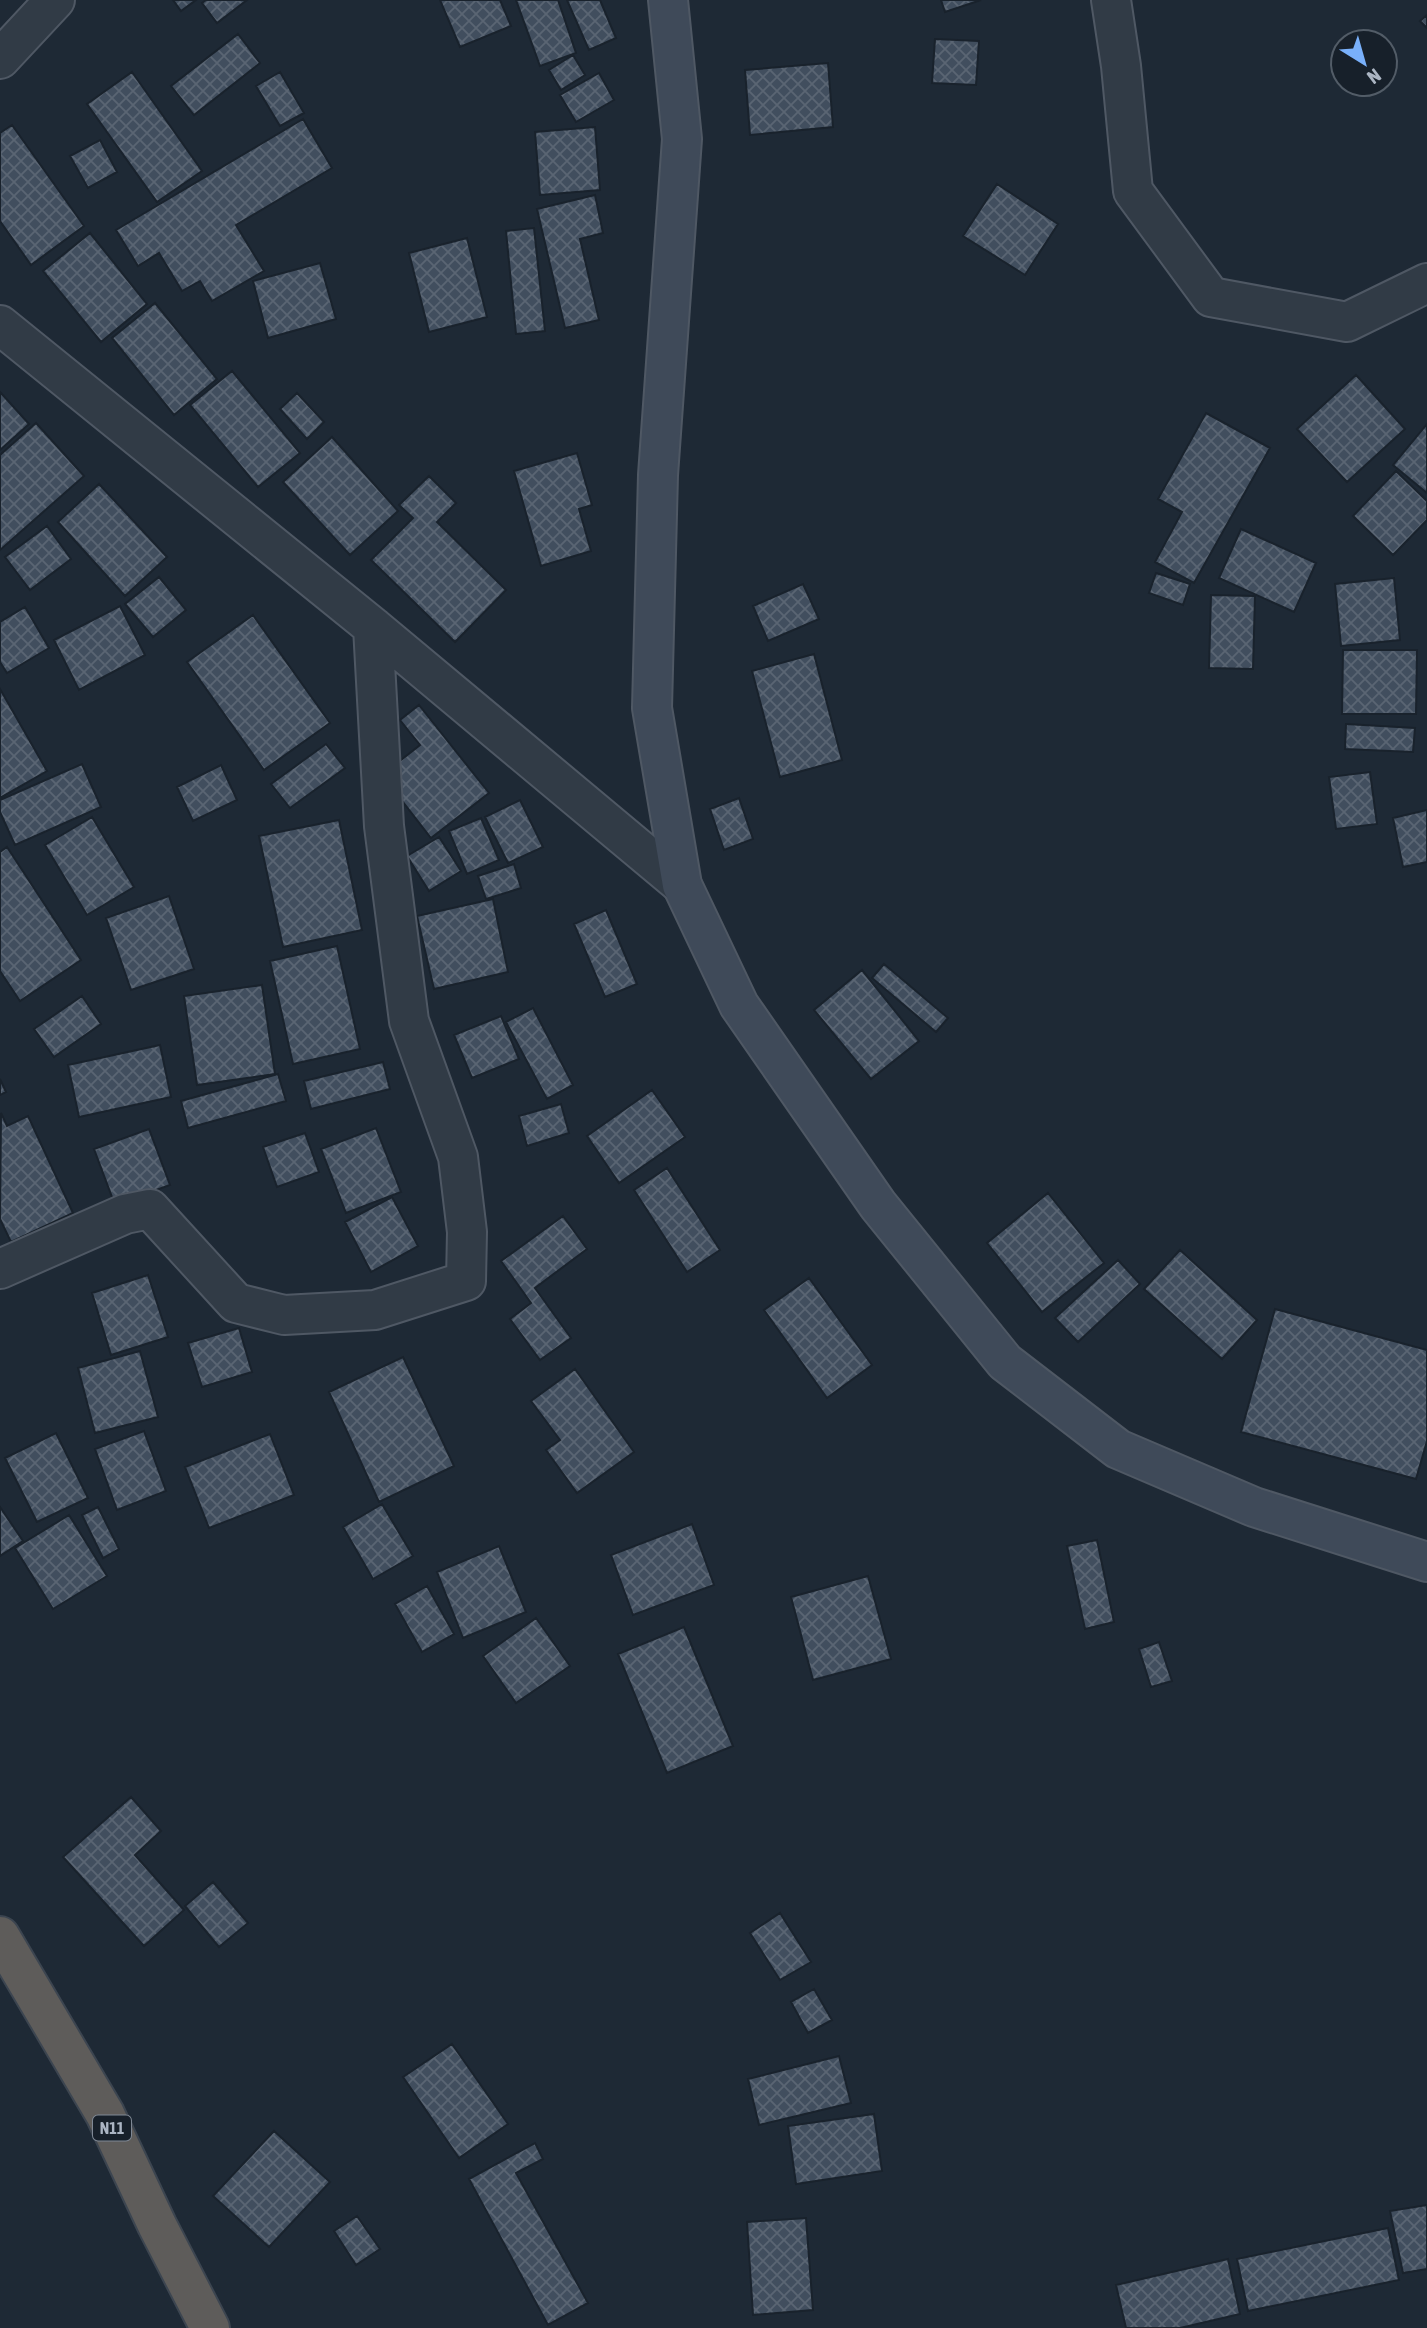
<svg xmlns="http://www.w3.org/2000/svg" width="1427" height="2328" viewBox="0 0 1427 2328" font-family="'Asap Condensed',sans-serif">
  <defs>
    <pattern id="building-cross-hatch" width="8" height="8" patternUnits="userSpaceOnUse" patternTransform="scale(1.75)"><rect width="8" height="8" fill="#414e5e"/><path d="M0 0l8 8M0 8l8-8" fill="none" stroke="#5a6573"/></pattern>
  </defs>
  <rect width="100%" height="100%" fill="#1e2935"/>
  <path fill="url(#building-cross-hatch)" stroke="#19222c" stroke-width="2" d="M173,0h23l-15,11z
    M206,0h41l-30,23 -15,-20z
    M440,0h60l11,26 -51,21z
    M516,0h42l18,53 -36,13z
    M567,0h33l16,38 -27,12z
    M941,0h40l-36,12z
    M1427,15v13l-7,-7z
    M238,34l22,29 -66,52 -23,-29z
    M935,39l44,2 -3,44 -44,-2z
    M573,55l12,20 -24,15 -12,-20z
    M828,63l5,64 -83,8 -5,-65z
    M132,72l70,99 -45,31 -70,-98z
    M280,72l24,41 -24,13 -24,-40z
    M599,73l15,27 -38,22 -16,-27z
    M303,119l29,49 -96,57 28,46 -52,30 -12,-20 -18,10 -23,-38 -21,13 -22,-36z
    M12,125l72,101 -53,39 -31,-44v-88z
    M595,127l5,63 -60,5 -5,-63z
    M100,140l17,32 -29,16 -18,-32z
    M997,184l61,40 -33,51 -62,-39z
    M595,195l8,38 -23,6 19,81 -34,8 -28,-119z
    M534,228l11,103 -29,3 -10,-103z
    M90,233l57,71 -46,38 -58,-71z
    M467,238l20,79 -58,15 -20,-79z
    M320,263l16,56 -68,19 -15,-57z
    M155,303l62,76 -43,36 -62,-77z
    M232,371l68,82 -42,34 -68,-82z
    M1356,375l49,54 -58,53 -50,-53z
    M0,392l29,32 -29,26z
    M297,393l27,29 -17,17 -27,-30z
    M1206,413l64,35 -76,135 -39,-21 27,-50 -24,-13z
    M36,423l48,53 -84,74v-95z
    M1427,424v69l-34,-28z
    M332,437l66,74 -48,44 -67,-73z
    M577,453l15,52 -13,4 12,42 -50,15 -27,-95z
    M1396,471l31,30v19l-34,35 -40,-39z
    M429,476l27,27 -19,19 69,68 -51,52 -84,-82 42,-42 -14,-13z
    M99,484l68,73 -42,39 -67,-74z
    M47,526l24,33 -41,31 -25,-33z
    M1241,529l75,34 -22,49 -75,-34z
    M1156,573l34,11 -7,21 -34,-12z
    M159,577l27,33 -33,27 -28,-33z
    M1394,578l6,62 -59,6 -6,-62z
    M803,584l16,35 -51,22 -15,-35z
    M1211,595l44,1 -2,73 -44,-1z
    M120,606l25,49 -66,35 -25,-50z
    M25,607l24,41 -42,25 -7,-11v-40z
    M253,615l77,108 -66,47 -77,-108z
    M1343,650h74l-1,64h-74z
    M814,654l28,106 -62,17 -28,-106z
    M0,689l47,82 -47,27z
    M419,705l70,88 -58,45 -49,-63 38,-30 -20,-25z
    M1346,724l69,4 -2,24 -68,-3z
    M326,744l19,24 -55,40 -19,-24z
    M82,764l19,43 -86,38 -15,-33v-12z
    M221,765l16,35 -44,21 -16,-34z
    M1370,772l7,52 -41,5 -7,-52z
    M739,798l14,41 -29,11 -14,-41z
    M520,800l23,47 -35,16 -23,-46z
    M1427,810v52l-24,5 -10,-49z
    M92,817l42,70 -47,28 -42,-70z
    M481,818l18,42 -32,14 -18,-43z
    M339,820l23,110 -79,17 -24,-111z
    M439,837l22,34 -32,20 -22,-35z
    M7,847l74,113 -61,41 -20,-30v-119z
    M514,864l7,24 -35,11 -8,-23z
    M169,896l25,73 -63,21 -25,-72z
    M493,899l15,73 -74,17 -17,-73z
    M606,910l31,74 -32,13 -31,-73z
    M337,946l23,103 -67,15 -23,-103z
    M884,964l64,54 -12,14 -64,-54z
    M862,970l57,71 -48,38 -57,-69z
    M262,985l13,89 -78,11 -13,-89z
    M82,996l19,28 -47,33 -20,-28z
    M533,1008l40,77 -26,14 -41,-77z
    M501,1016l18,43 -47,19 -18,-43z
    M160,1045l11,52 -92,20 -11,-52z
    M383,1062l7,27 -79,20 -7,-28z
    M278,1074l8,27 -98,27 -7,-27z
    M0,1079l6,13 -6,3z
    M652,1090l33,47 -66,46 -32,-47z
    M561,1104l8,29 -42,13 -8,-30z
    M1,1113l6,13 21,-10 45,97 -62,29 -11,-23z
    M376,1128l25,64 -55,21 -25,-64z
    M149,1129l21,56 -55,20 -21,-56z
    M305,1133l14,39 -42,15 -14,-40z
    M667,1168l53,82 -33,22 -53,-82z
    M1048,1193l56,70 -62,49 -55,-69z
    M392,1197l26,49 -47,26 -26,-50z
    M563,1216l24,33 -52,39 36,50 -31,22 -30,-41 21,-16 -30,-42z
    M1180,1250l77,70 -35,39 -78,-70z
    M1118,1260l22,24 -62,58 -23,-24z
    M148,1275l20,62 -57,18 -19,-62z
    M809,1278l63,87 -45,33 -63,-88z
    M1275,1309l152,41v91l-11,38 -175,-47z
    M239,1328l13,44 -50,15 -14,-44z
    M140,1351l18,66 -63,16 -17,-65z
    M403,1357l51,109 -75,36 -50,-110z
    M575,1369l59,83 -57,41 -31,-43 14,-10 -29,-39z
    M144,1431l22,60 -49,19 -22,-61z
    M56,1433l32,65 -51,24 -32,-64z
    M270,1434l24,61 -85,33 -24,-61z
    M382,1504l31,52 -40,23 -30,-52z
    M0,1507l23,34 -23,15z
    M98,1507l21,42 -16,9 -21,-43z
    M69,1515l38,61 -54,33 -38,-61z
    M692,1524l22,61 -81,30 -22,-60z
    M1097,1540l17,82 -29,7 -18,-83z
    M499,1546l27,66 -63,26 -26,-66z
    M868,1576l23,83 -78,21 -22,-83z
    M427,1586l27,48 -32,18 -27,-48z
    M536,1618l34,48 -54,37 -33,-47z
    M684,1627l49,119 -66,27 -49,-119z
    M1159,1642l13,39 -21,6 -12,-38z
    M131,1797l30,34 -26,24 49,55 -40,36 -81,-89z
    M213,1882l35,41 -29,24 -34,-41z
    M780,1913l31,49 -31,18 -30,-47z
    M814,1989l18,31 -24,13 -17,-31z
    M452,2044l56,80 -49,34 -56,-81z
    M839,2056l12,47 -92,22 -11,-46z
    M874,2114l8,57 -86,13 -8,-58z
    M274,2131l56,51 -61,65 -56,-51z
    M535,2143l8,16 -27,14 72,130 -40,22 -79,-146z
    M1427,2205v64l-24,4 -13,-62z
    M357,2216l23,33 -24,16 -22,-34z
    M806,2218l7,92 -60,5 -6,-93z
    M1388,2228l11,52 -151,31 -11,-52z
    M1228,2259l12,55 -60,14h-54l-10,-43z"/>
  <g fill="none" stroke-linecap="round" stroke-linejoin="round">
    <g stroke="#4f5864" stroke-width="42">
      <path id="minor" d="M1111,0l10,66 12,125 78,106 136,25 80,-39
        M0,59l55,-59
        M0,325l373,302 309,258
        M0,1269l125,-55 25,-5 86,94 48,12 91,-5 91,-29 1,-49 -9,-75 -49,-136 -25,-195 -11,-199"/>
    </g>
    <g stroke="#4f5864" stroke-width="42">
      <path id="secondary" d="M668,0l14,139 -24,336 -6,233 30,177 57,120 139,200 127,157 113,87 136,58 173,55"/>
    </g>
    <g stroke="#3c4550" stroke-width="42">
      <path id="trunk" d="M0,1936l105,178 52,111 53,103"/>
    </g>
    <use href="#minor" stroke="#313b46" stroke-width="38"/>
    <use href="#secondary" stroke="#3f4a59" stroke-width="38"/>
    <use href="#trunk" stroke="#5e5c5a" stroke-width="38"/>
  </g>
  <g text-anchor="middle" stroke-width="7" stroke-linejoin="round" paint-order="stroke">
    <rect fill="#17202a" stroke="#7f8895" stroke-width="2" x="93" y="2115.5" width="38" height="25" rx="5"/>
    <g font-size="16" font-weight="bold" fill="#abb5c3">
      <text x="112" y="2134">N11</text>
    </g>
  </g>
  <g transform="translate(1364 63) rotate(143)"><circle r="33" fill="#17202a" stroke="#525c67" stroke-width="2"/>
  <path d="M0-5L12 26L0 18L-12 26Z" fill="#79b0fa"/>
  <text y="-10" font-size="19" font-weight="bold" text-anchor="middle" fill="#abb5c3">N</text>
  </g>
</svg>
